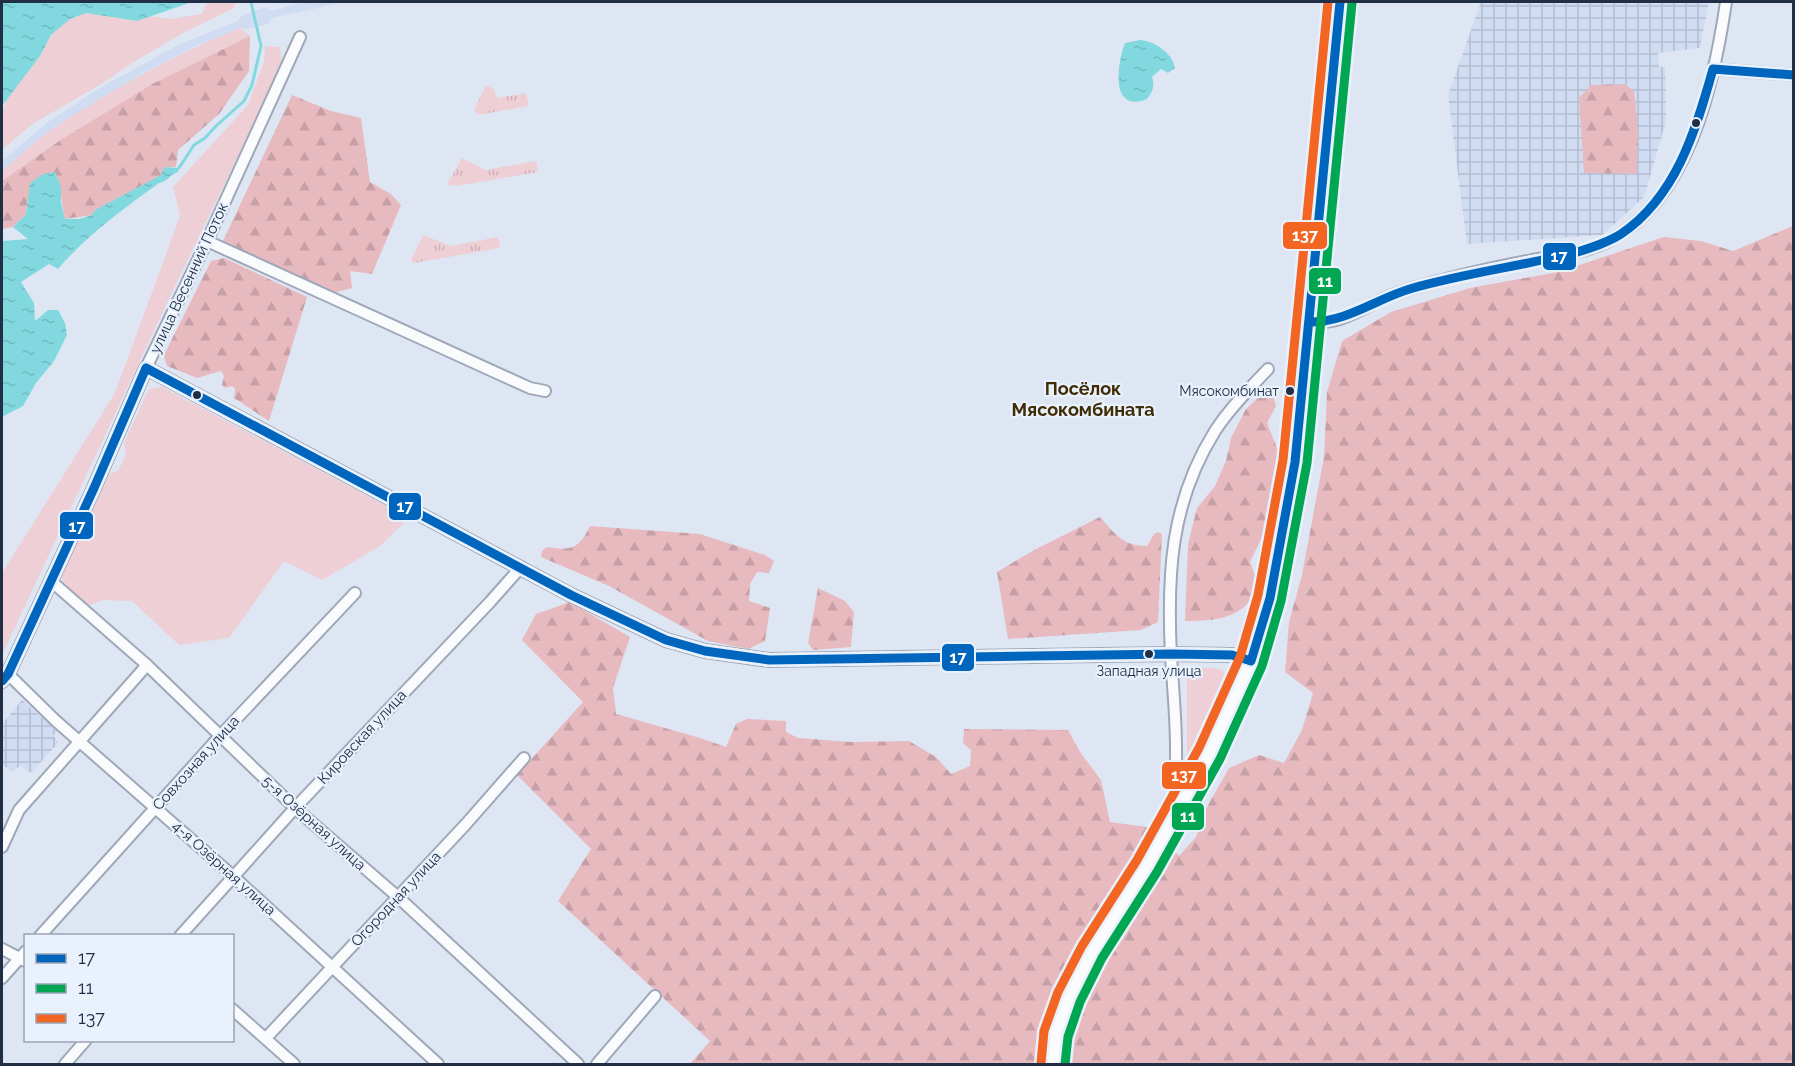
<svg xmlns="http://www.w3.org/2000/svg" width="1795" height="1066" viewBox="0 0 1795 1066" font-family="Raleway,sans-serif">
  <defs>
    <pattern id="industrial-grid" width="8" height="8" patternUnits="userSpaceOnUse" patternTransform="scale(1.5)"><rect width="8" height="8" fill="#d0dcf2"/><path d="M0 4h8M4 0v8" fill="none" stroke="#b2bdd1"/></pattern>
    <pattern id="forest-firs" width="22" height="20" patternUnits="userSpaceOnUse" patternTransform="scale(1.5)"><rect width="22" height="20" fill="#e7bac0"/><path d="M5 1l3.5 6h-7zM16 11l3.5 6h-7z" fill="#c6a0a6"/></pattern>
    <pattern id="park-tufts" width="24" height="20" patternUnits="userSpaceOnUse" patternTransform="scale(1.5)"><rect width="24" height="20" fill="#eecfd5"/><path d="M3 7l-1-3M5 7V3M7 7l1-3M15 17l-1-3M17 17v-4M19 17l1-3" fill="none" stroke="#ccb2b8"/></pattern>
    <pattern id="water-ripples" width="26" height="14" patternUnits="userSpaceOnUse" patternTransform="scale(1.5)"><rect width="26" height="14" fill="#82d8df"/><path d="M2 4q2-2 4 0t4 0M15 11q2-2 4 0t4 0" fill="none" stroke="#70bac1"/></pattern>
  </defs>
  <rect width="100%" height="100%" fill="#dee6f3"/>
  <path fill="#d0dcf2" d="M303,2h33v2l-64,14 -4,6 -24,5 -4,-1 -46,19 -51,26 -94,58 -47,40v-10l46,-39 50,-33 82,-45 58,-23 3,-5 25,-9 5,4z"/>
  <path fill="url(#industrial-grid)" d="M1481,2h228l-9,46 -42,5 1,14h6l1,54 -22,76 -42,38 -135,9 -19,-149z
    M22,700l35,31 -4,5 6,6 -28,31 -11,-7 -8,6 -10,-8v-40z"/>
  <path fill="#eecfd5" d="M211,2l25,1 -2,5 -49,24 -53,31 -31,21 -70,41 -29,25v-35l4,-15 34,-44 11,-21 19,-16 16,-6 51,8 13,-5 21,3 31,-5 4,-10z
    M240,28l10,8 -96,47 -92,56 -60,42v-10c16,-13 31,-29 49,-41 60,-40 122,-75 189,-102z
    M265,46l15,1 2,18 -115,238 -165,352v-82l113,-180 65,-177 -7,-29 75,-82 16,-43z
    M162,387l247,131 -29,28 -58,34 -38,-19 -55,77 -50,7 -47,-44 -29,-1 -15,6 -25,-21 -1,-10 48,-102 8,-2 8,-16 -2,-12 25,-54z
    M1187,668h27l8,2 3,5 -1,7 -37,78z"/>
  <path fill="url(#forest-firs)" d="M250,36l-1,35 -30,43 -41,36 -2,17h-12l-2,8 -67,35 -3,5 -27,4c-4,-16 -3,-31 -10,-46l-12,1 -16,28 -1,12 -13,13 -11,2v-48l60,-42 92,-56z
    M1625,84l9,7 4,38 -1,45 -53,-1 -5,-75 12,-13z
    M292,95l39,16 30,7 9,64 21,12 10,11 -29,69 -22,-3 2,17 -19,5 -111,-50z
    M1793,226v838h-1103l20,-23 -152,-140 33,-52 -74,-74 66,-73 -61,-62 14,-26 34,-12 60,35 -17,51 3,26 84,24 26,9 10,-23 11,-5 39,2v11l12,6 53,4 58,-1 27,16 15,17 19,-8 1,-16 -8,-7 1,-14 104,1 12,22 21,28 9,42 44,6 25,28 17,-19 11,-30 22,-39 30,-13 25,8 18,-33 11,-37 -28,-21 4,-50 13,-47 22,-118 3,-65 15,-51 49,-29 79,-24 88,-16 106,-35 37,4 32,10z
    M224,258l83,39 -38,124 -35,-23 1,-9 -3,-3 -7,2 -3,-3 2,-9 -3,-5 -24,7 -30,-12 -3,-11 47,-94z
    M1264,392l8,1 4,13 -9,17 12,30 -5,38 -12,46 -12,25 7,19c-3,6 -5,17 -9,22 -15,17 -42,18 -63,18l3,-77 9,-36 18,-22 11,-25 5,-23 15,-29z
    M1100,517c15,17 23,29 47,29l7,-12 4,-2 4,2 -4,88 -17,8 -133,9 -11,-67 39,-23z
    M590,526l110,8 65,21 9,6 -5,12 -12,-1 -7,12 -1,17 21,7 -5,33 -17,8 -40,-8 -99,-55 -68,-29 1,-6 5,-4c24,4 32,2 43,-21z
    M818,588l27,13 9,11 -3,35 -38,3 -5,-7z"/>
  <path fill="url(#park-tufts)" d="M486,85l9,5v4l3,4 28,-5 3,13 -51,9 -4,-5z
    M462,158l23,12 51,-9 2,11 -81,14 -9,-1v-2z
    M423,235l28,11 47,-9 2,11 -86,15 -3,-3z"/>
  <path fill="url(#water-ripples)" d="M2,2h190l-55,19 -51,-8 -16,6 -19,16 -11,21 -38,50z
    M1140,40c15,1 33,14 35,28l-7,5 -7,-4 -9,8c3,9 1,14 -5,22 -7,3 -17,5 -23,-2 -10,-11 -4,-42 1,-54z
    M164,167l15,1 -1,4c-7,2 -10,9 -19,11 -37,27 -71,51 -101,86l-9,-5 -28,18 13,21 1,18 13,-11h10l7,13 2,12 -13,26 -18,22 -13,23 -21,11v-176l26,-2 -15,-12 13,-13 4,-31 13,-9 12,-2 6,15v16l4,16h14l13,-4 3,-5 66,-35z"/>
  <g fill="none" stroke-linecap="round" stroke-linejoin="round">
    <path stroke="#82d8df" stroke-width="3" d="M179,168l15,-23 11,-7 11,-12 28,-25 8,-16 9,-39 -10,-44"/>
    <g stroke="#9ea8b8" stroke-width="14">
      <path id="street" d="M1713,69l81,6
        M207,241l323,147 15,3
        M1310,322c35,3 53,-16 85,-28 15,-6 32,-10 48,-14 29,-8 59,-14 89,-20 24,-4 52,-7 75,-18 82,-41 107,-158 119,-240
        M146,368l61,-127 93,-204
        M51,581l96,84 148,143 103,89 180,167
        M8,674l48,47 178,156 204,187
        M1175,785c3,-43 -1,-85 -4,-128 -4,-82 -1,-154 44,-226 15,-23 35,-43 53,-62
        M2,847l17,-37 128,-145
        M40,936l180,-200 135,-143
        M180,936l115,-128 195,-206 31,-35
        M2,949l23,12
        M2,978l24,-27
        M232,1009l62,55
        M266,1038l200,-214 58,-66
        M65,1064l21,-24
        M597,1064l58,-68"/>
    </g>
    <g stroke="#9ea8b8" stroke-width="16">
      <path id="secondary" d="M2,681l6,-7 86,-186 52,-120 425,227 95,45 39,11 64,9 402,-6 61,1 19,6
        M1053,1064l3,-30 13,-37 23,-45 55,-86 63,-113 41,-92 19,-63 25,-136 45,-460"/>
    </g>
    <use href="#street" stroke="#fafbfd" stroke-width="10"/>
    <use href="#secondary" stroke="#fafbfd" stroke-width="14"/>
    <g stroke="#e9f1fd" stroke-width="14">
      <path id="bus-1" d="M1713,69l81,6
        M1310,322c38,0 67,-24 103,-34 53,-15 108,-22 161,-35 16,-5 33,-10 47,-19 55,-37 75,-104 92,-165
        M146,368l425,227 95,45 39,11 64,9 402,-6 61,1 19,6
        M1251,661l19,-63 25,-136 45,-460
        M2,681l6,-7 86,-186 52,-120"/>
    </g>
    <g stroke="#e9f1fd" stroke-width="14">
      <path id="bus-2" d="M1065,1064l3,-27 12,-35 22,-44 55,-86 63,-113 42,-93 19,-65 26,-138 45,-460"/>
    </g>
    <g stroke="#e9f1fd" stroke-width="14">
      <path id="bus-3" d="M1041,1063l3,-32 14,-39 24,-46 55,-86 62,-112 41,-91 18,-62 25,-135 45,-458"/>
    </g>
    <use href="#bus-1" stroke="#0065bd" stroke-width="9"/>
    <use href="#bus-2" stroke="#00a651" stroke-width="9"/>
    <use href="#bus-3" stroke="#f26522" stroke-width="9"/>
  </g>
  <g fill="#212f46" stroke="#e9f1fd" stroke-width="2">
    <circle cx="1696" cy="123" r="5"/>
    <circle cx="1290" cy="391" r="5"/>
    <circle cx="197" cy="395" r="5"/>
    <circle cx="1149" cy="654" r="5"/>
  </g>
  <g text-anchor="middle" stroke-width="4.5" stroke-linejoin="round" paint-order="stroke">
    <g font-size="14" fill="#212f46" stroke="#e9f1fd" text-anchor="end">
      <text x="1279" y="396">Мясокомбинат</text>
      <text x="1149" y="676" text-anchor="middle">Западная улица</text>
    </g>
    <g font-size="15" fill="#212f46" stroke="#e9f1fd">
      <text transform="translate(189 278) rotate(-65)" y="5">улица Весенний Поток</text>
      <text transform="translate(362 737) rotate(-47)" y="5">Кировская улица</text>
      <text transform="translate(196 763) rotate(-48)" y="5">Совхозная улица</text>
      <text transform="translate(314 823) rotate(42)" y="5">5-я Озёрная улица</text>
      <text transform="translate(224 868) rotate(42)" y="5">4-я Озёрная улица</text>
      <text transform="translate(396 899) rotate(-47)" y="5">Огородная улица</text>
    </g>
    <g font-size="18" font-weight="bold" fill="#402c05" stroke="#e9f1fd">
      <text x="1083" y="395">Посёлок<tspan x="1083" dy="21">Мясокомбината</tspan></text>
    </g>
  </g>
  <g stroke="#e9f1fd" stroke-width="2">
    <rect x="1282" y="221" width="46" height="29" rx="6" fill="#f26522"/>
    <rect x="1542" y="242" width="35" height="29" rx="6" fill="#0065bd"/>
    <rect x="1308" y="267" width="34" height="28" rx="6" fill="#00a651"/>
    <rect x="388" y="492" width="34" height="29" rx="6" fill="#0065bd"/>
    <rect x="59" y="511" width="35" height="29" rx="6" fill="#0065bd"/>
    <rect x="941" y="643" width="34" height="29" rx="6" fill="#0065bd"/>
    <rect x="1161" y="761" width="46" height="29" rx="6" fill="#f26522"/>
    <rect x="1171" y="802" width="34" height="29" rx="6" fill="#00a651"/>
  </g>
  <g font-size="16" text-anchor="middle" font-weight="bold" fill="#fff">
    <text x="1305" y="241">137</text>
    <text x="1559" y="262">17</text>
    <text x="1325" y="287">11</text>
    <text x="405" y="512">17</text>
    <text x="77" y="532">17</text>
    <text x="958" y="663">17</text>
    <text x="1184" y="781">137</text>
    <text x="1188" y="822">11</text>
  </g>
  <rect width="1795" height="1066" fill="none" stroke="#212f46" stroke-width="6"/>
  <rect x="24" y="934" width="210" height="108" fill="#e9f1fd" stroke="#99a3b4" stroke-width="1.5"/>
  <rect x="36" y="954" width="30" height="9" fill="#0065bd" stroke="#99a3b4" stroke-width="1.5"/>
  <text x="78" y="964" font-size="18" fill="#212f46">17</text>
  <rect x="36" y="984" width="30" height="9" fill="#00a651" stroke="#99a3b4" stroke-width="1.5"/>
  <text x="78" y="994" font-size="18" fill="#212f46">11</text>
  <rect x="36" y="1014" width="30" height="9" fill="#f26522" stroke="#99a3b4" stroke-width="1.5"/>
  <text x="78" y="1024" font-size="18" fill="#212f46">137</text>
</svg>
